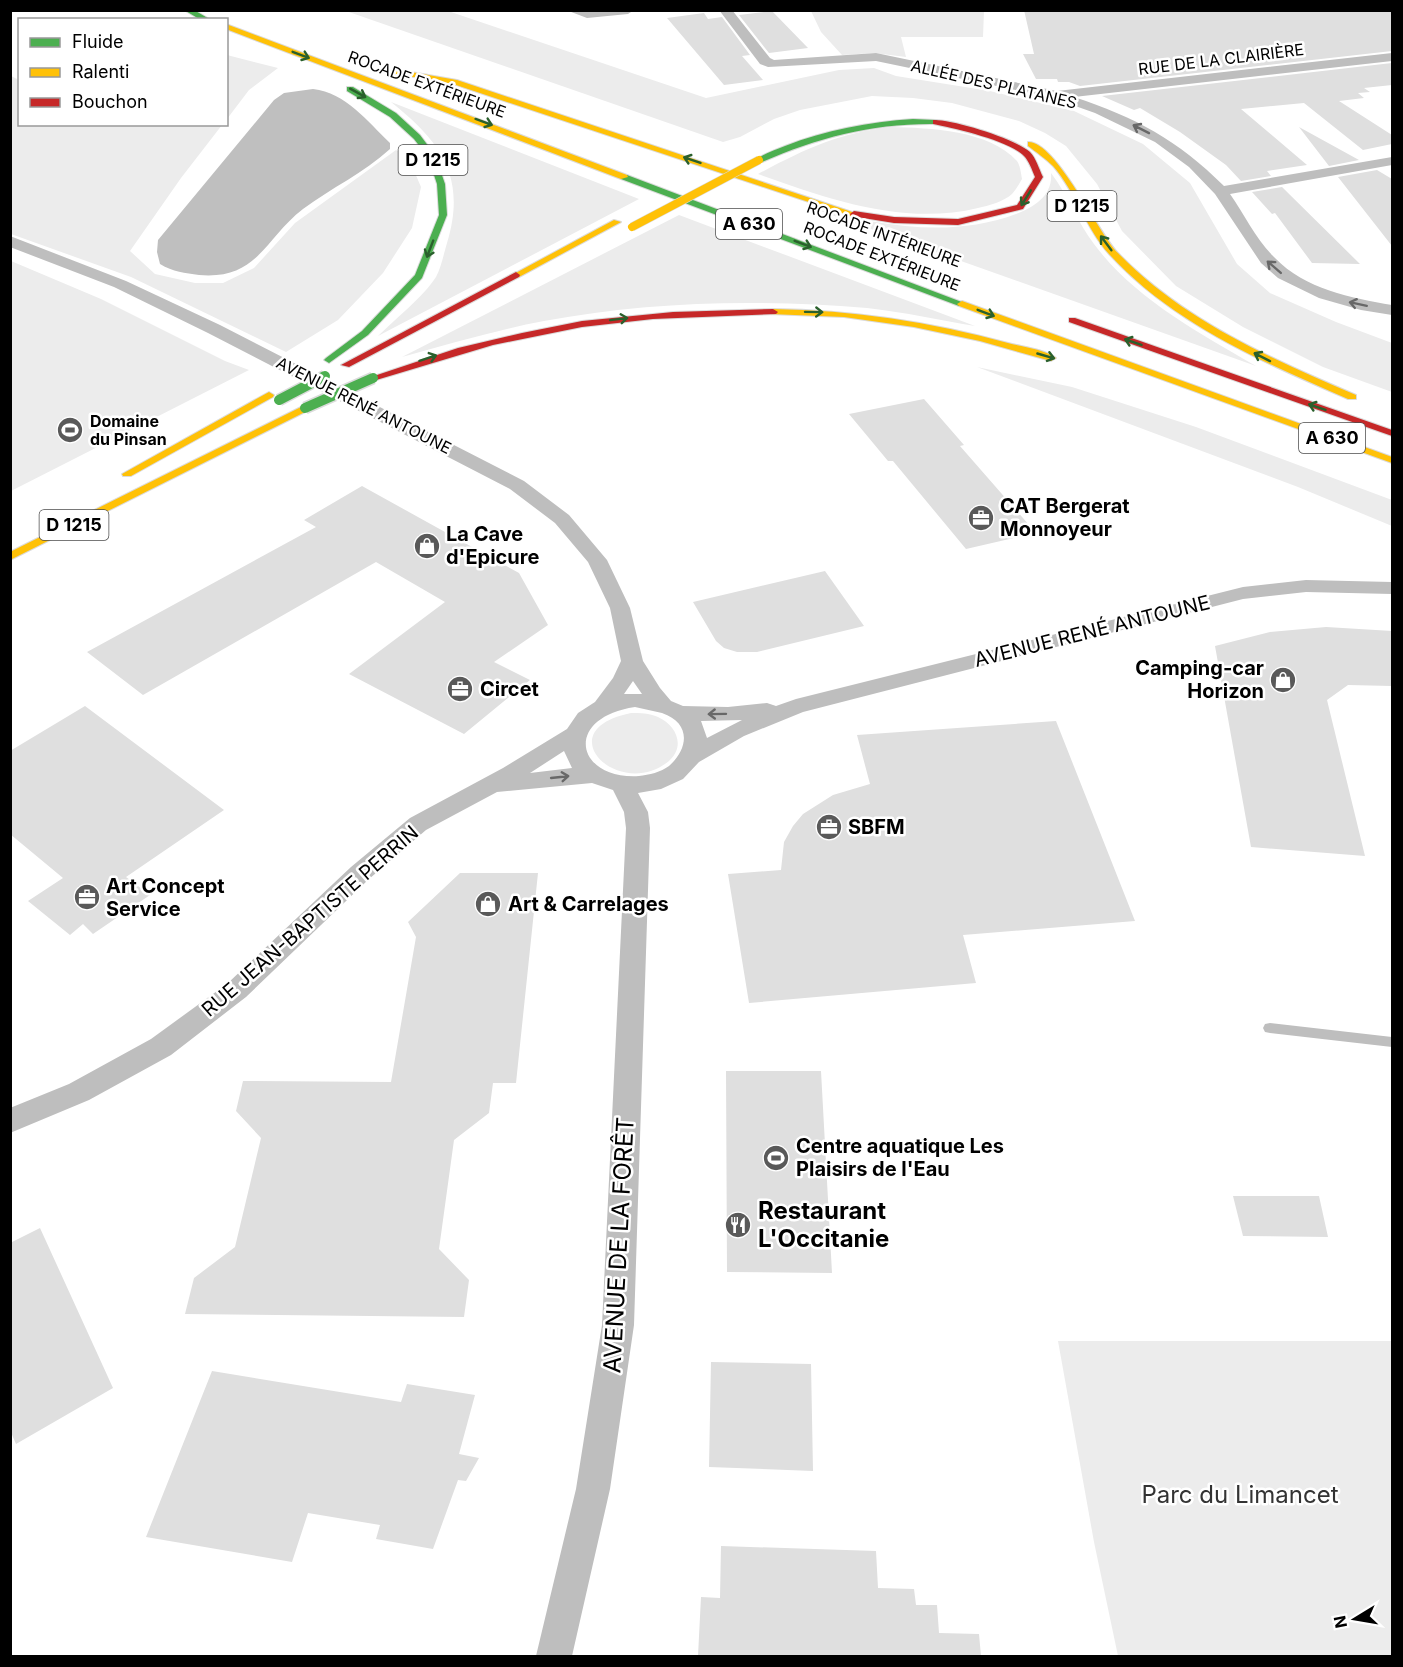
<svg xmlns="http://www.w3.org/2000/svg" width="1403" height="1667" viewBox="0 0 1403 1667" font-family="Inter,sans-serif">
  <rect width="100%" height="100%" fill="#fff"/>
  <path fill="#ececec" d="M346,11h102l258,87 133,-28 35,-2 22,8 94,15 84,20 69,33 47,39 47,81 33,29 66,29 56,21v49l-69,-25 -80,-40 -67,-41 -54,-55 -25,-47 -31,-38 -21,-13 -26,-12 -67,-18 -39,-5 -41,-2 -72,14 -26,9 -34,18 -17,5z
    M811,11h173l-1,26h-82l5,20 -32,-4 -32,2 -21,-23z
    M227,55l51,13 -29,22 -22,29z
    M11,76l8,4 1,44 202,1 -41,53 -51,73 25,23 40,9h28l31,-15 41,-45 101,-73 13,9 12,28 -9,41 -29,45 -45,47 -52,32 -155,-75 -120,-43z
    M391,102l248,97 -261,137c16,-16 46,-40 58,-59 5,-9 8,-24 11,-34 20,-66 -6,-101 -56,-141z
    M891,127c39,1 98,3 126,34 3,4 4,12 5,18 -3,5 -6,11 -10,15 -7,7 -24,12 -34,14 -74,18 -150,-9 -220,-34 47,-25 80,-41 133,-47z
    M1051,173c17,22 26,49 43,71 40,54 105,89 162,122l-444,-158c67,17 137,31 204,6 19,-7 37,-19 35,-41z
    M679,215l296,111c-36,-6 -72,-14 -108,-18 -108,-9 -217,-7 -323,13 -48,9 -95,23 -142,36z
    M11,261l90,38 124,62 24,9 -238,121z
    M977,367l95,20 124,40 196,73v26l-94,-39z
    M631,713c9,0 18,0 27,4 18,8 28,29 11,44 -50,41 -123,-31 -38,-48z
    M1058,1341h334v315h-274l-24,-114z"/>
  <path fill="#bfbfbf" d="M313,89c33,4 54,32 77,54v6c-26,24 -59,39 -87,60 -39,30 -45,71 -104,66 -14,-2 -26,-3 -39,-11l-3,-12 1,-12 116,-140 10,-7z"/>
  <path fill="#dfdfdf" d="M1024,10h368v41l-312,35 -11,-4h-11l-1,-3h-21l-13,-25h11z
    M772,11l36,37 -39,5 -30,-38z
    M704,13l4,6 14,-2 28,38 -8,1 21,24 -39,5 -57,-67z
    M1392,63v22l-28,3 6,4 -12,1 6,5 -25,3 53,34v9l-29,6 -59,-47 -63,6 66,56 -40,6 4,5 -30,5 -15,-16 -46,-33 -40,-24 -6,2 -32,-14z
    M1299,127l60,33 -30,6z
    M1377,170l15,9v67l-54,-69z
    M1282,187l78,77 -48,-1 -37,-50 -3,1 -20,-22z
    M924,399l40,46 -4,1 76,87 -70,16 -73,-88h-5l-39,-47z
    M362,486l157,87 29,52 -54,37 36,18 -66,54 -115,-60 96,-72 -69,-40 -233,133 -56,-43 229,-125 -12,-7z
    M825,571l39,55 -107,26h-20l-13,-4 -8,-7 -23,-39z
    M1326,627l66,4v55l-44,-1 -21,15 38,156 -114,-9 -36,-201 55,-14z
    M85,706l139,104 -98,67 24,18 -57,39 -10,-10 -13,11 -42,-34 35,-23 -53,-44v-83z
    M1056,721l79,200 -172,14 13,48 -227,20 -21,-129 53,-4 3,-28 9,-16 10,-12 30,-19 37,-11 -13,-49z
    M460,873h78l-22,210h-23l-4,30 -35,27 -15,109 30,31 -5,37 -279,-3 9,-36 41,-31 26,-109 -25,-27 7,-30 148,1 25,-145 -8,-15z
    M726,1071h95l11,202 -105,-1z
    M1233,1196h86l9,41 -85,-1z
    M40,1228l73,160 -97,56 -6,-14v-187z
    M711,1362l100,2 2,107 -104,-4z
    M212,1371l189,31 6,-18 68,11 -16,59 20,4 -13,23 -8,-1 -25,69 -57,-10 4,-14 -72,-12 -16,49 -146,-25z
    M721,1546l155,5 2,37 36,1 2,16h21l2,28 40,1 2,22h-283l3,-59 19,1z"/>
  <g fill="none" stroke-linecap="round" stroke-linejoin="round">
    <g stroke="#dbdbdb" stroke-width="2">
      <path id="fast" d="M184,10h10l17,10h-10z
        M347,87h6l43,26 24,22 15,20 10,29 2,31 -25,63 -54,57 -39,28 -5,-3 2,-2 36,-27 53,-56 24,-60 -2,-31 -9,-27 -14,-18 -24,-22 -43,-26z
        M913,119l23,1 4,2 -4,2c-62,-1 -117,13 -174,38l-7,-2c8,-6 20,-10 30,-14 41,-16 83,-24 128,-27z
        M621,175h6l340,129 -8,2 -338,-127z"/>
    </g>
    <g stroke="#dbdbdb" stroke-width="2">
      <path id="slow" d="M226,24l401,151 1,2 -7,2 -395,-150z
        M394,69l63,11 401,134 -7,2 -398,-132 -62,-11 -1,-2z
        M1028,142c28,-1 70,91 90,111 66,68 152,105 238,142v4h-8c-85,-37 -175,-75 -239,-145 -23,-25 -33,-62 -56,-88 -7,-7 -17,-14 -25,-20z
        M614,220l7,2 -102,55 -7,-2z
        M962,301l430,156v6l-433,-157 -2,-2z
        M773,309c80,1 158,13 235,34 15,4 36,6 48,15l-5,3 -71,-20 -66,-14 -70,-10 -74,-3 -2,-2z
        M269,392l5,3 -1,2 -142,79h-8l-1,-2z
        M305,405l5,3 -1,2 -299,150v-8z"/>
    </g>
    <g stroke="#dbdbdb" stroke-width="2">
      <path id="jam" d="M933,120c19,-1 83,19 97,32 6,6 9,17 13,25l-20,32 -65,16 -64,-2 -43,-7 -1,-2 4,-3 40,6 64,2 59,-14 18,-28c-3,-7 -6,-16 -11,-21 -14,-15 -70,-28 -91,-32z
        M516,272l4,3 -1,2 -170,90 -8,-2z
        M773,309l5,3 -2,2 -123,5 -71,8 -89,18 -120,36 -5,-3 90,-30 64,-15 60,-12 91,-9z
        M1069,318h6l317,112v6l-323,-114z"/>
    </g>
    <path fill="#bebebe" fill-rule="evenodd" d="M1270,1023l122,14v10l-122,-14 -5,-1 -2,-4 2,-4z"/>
    <path fill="#bebebe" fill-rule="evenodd" d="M566,10h68l-6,4 -41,4z
      M719,10h13l38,48 4,2 102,-7 181,38 335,-38v8l-318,36c61,20 104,43 150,89l168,-29v8l-162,29c14,20 27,47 45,64 30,31 76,40 117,47v10l-31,-5 -42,-12 -41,-20 -17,-15 -46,-69 -26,-27 -34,-25 -60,-29 -45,-16 -174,-36 -108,6 -8,-3z
      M10,236l116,45 94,44 304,156 45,34 38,45 23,48 13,53 17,27 11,13 12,5 45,1 39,-4 9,3 20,-7 447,-112 63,-7 86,2v12l-86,-2 -63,7 -440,113 -59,24 -45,26 -16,17 -22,10 -23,4 10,19 2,16 -16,497 -24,164 -38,167h-36l40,-167 26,-164 24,-497 -2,-16 -11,-22 -21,-7 -95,9 -71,38 -57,49 -123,118 -75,58 -82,45 -79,33v-25l59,-24 82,-45 77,-56 123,-116 59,-49 93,-50 64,-39 11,-16 17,-11 18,-24 8,-17 -11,-53 -22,-46 -33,-39 -45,-34 -302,-156 -94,-46 -104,-40zM633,681l9,13h-18zM635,707c9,2 18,4 27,6 29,10 27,35 7,53 -8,6 -20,9 -30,10 -63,4 -77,-58 -4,-69zM742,720l-35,18 -6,-17zM564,751l8,17 -42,5z"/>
    <use href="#fast" fill="#4caf50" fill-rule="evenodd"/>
    <use href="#slow" fill="#ffc107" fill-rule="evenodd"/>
    <use href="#jam" fill="#c62828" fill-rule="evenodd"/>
    <g stroke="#dbdbdb" stroke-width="13" stroke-linecap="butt">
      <path id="fast-bridge" d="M279,400l46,-24
        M305,408l68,-30"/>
    </g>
    <g stroke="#dbdbdb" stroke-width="9" stroke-linecap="butt">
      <path id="slow-bridge" d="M632,227l127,-67"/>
    </g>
    <use href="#fast-bridge" stroke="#4caf50" stroke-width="10"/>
    <use href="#slow-bridge" stroke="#ffc107" stroke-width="8"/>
  </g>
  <defs><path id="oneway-shaft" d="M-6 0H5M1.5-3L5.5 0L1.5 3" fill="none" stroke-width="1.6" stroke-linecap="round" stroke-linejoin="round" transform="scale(1.5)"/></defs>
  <g stroke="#2a602c">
    <use href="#oneway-shaft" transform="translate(301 55) rotate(21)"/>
    <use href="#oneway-shaft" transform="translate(358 93) rotate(29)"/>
    <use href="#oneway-shaft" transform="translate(484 122) rotate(20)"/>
    <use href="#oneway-shaft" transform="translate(692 160) rotate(-161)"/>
    <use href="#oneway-shaft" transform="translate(1026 198) rotate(122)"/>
    <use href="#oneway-shaft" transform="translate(1106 243) rotate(-127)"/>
    <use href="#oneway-shaft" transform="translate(803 244) rotate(21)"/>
    <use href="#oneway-shaft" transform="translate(430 249) rotate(111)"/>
    <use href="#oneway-shaft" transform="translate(814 312) rotate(1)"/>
    <use href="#oneway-shaft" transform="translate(986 313) rotate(21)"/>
    <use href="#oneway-shaft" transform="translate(619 319) rotate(-7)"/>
    <use href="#oneway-shaft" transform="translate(1133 342) rotate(-161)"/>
    <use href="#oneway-shaft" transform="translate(1046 356) rotate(16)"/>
    <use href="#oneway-shaft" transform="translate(1262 357) rotate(-153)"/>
    <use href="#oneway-shaft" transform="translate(428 358) rotate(-18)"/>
    <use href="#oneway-shaft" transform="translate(1317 407) rotate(-161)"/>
  </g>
  <g stroke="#686868">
    <use href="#oneway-shaft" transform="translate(1141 129) rotate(-153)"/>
    <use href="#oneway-shaft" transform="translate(1274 267) rotate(-139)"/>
    <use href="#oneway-shaft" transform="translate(1358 304) rotate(-168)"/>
    <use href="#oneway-shaft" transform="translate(717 714) rotate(179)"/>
    <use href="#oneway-shaft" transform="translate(560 777) rotate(-6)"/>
  </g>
  <defs>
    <g id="stadium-disc" transform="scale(1.35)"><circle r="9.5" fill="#595959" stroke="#fff"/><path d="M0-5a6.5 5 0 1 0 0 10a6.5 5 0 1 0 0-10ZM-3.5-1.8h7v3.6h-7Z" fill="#fff"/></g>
    <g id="office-disc" transform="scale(1.35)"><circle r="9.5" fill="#595959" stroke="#fff"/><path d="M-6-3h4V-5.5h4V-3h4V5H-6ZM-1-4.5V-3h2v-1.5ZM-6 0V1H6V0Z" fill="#fff"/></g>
    <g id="shop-disc" transform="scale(1.35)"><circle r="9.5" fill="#595959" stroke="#fff"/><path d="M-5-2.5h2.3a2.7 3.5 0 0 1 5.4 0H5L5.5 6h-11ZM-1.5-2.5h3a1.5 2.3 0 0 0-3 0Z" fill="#fff"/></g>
    <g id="restaurant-disc" transform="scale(1.35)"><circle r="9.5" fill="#595959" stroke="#fff"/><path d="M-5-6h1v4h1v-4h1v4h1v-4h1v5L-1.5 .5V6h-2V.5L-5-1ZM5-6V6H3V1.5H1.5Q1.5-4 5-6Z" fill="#fff"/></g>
  </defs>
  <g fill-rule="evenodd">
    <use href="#stadium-disc" x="70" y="430"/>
    <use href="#office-disc" x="981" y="518"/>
    <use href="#shop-disc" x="427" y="546"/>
    <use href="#shop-disc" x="1283" y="680"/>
    <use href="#office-disc" x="460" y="689"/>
    <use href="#office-disc" x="829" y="827"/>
    <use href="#office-disc" x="87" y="897"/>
    <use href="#shop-disc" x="488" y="904"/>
    <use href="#stadium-disc" x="776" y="1158"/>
    <use href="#restaurant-disc" x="738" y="1225"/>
  </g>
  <g text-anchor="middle" stroke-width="5" stroke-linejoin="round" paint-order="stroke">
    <g font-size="16" fill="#000" stroke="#fff">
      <text transform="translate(1221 59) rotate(-7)" y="6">RUE DE LA CLAIRIÈRE</text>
      <text transform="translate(427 84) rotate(20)" y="6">ROCADE EXTÉRIEURE</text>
      <text transform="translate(994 84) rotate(13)" y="6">ALLÉE DES PLATANES</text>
      <text transform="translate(884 234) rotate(20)" y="6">ROCADE INTÉRIEURE</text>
      <text transform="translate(882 256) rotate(21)" y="6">ROCADE EXTÉRIEURE</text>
      <text transform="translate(364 405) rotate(27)" y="6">AVENUE RENÉ ANTOUNE</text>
    </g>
    <g font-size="16" font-weight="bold" fill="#000" stroke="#fff" text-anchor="start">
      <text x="90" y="427">Domaine<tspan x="90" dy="18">du Pinsan</tspan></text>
    </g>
    <g fill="#fff" stroke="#4c4c4c" stroke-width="1.5">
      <rect x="398.5" y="145" width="69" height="30" rx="4.5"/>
      <rect x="1047.5" y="191" width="69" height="30" rx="4.5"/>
      <rect x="716" y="209" width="66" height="30" rx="4.5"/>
      <rect x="1299" y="423" width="66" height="30" rx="4.5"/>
      <rect x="39.5" y="510" width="69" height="30" rx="4.5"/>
    </g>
    <g font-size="18" font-weight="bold" fill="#000">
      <text x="433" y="166">D 1215</text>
      <text x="1082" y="212">D 1215</text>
      <text x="749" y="230">A 630</text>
      <text x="1332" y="444">A 630</text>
      <text x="74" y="531">D 1215</text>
    </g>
    <g font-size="20" font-weight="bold" fill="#000" stroke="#fff" text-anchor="start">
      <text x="1000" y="513">CAT Bergerat<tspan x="1000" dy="23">Monnoyeur</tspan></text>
      <text x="446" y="541">La Cave<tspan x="446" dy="23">d'Epicure</tspan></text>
      <text x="1264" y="675" text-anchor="end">Camping-car<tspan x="1264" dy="23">Horizon</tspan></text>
      <text x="480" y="696">Circet</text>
      <text x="848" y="834">SBFM</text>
      <text x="106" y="893">Art Concept<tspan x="106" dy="23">Service</tspan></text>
      <text x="508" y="911">Art &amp; Carrelages</text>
      <text x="796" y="1153">Centre aquatique Les<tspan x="796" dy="23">Plaisirs de l'Eau</tspan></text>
    </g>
    <g font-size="20" fill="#000" stroke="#fff">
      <text transform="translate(1092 631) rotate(-14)" y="7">AVENUE RENÉ ANTOUNE</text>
      <text transform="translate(310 921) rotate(-41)" y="7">RUE JEAN-BAPTISTE PERRIN</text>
    </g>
    <g font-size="24" font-weight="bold" fill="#000" stroke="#fff" text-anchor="start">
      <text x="758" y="1219">Restaurant<tspan x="758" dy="28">L'Occitanie</tspan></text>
    </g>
    <g font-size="24" fill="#000" stroke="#fff">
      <text transform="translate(619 1245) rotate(-87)" y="8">AVENUE DE LA FORÊT</text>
    </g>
    <g font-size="24" fill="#333" stroke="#fff">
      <text x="1240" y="1503">Parc du Limancet</text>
    </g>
  </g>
  <rect width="1403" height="1667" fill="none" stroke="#000000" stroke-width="24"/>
  <rect x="18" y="18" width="210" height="108" fill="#ffffff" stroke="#999999" stroke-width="1.5"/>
  <rect x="30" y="38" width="30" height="9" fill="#4caf50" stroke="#999999" stroke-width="1.5"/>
  <text x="72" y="48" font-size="18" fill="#000000">Fluide</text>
  <rect x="30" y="68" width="30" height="9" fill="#ffc107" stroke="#999999" stroke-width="1.5"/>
  <text x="72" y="78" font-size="18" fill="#000000">Ralenti</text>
  <rect x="30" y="98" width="30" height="9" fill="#c62828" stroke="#999999" stroke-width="1.5"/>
  <text x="72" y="108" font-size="18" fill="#000000">Bouchon</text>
  <g transform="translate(1355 1619) rotate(259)" stroke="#ffffff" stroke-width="4.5" paint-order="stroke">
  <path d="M0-4.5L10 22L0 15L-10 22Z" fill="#000000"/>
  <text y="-9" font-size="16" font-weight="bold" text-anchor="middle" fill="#000000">N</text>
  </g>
</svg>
